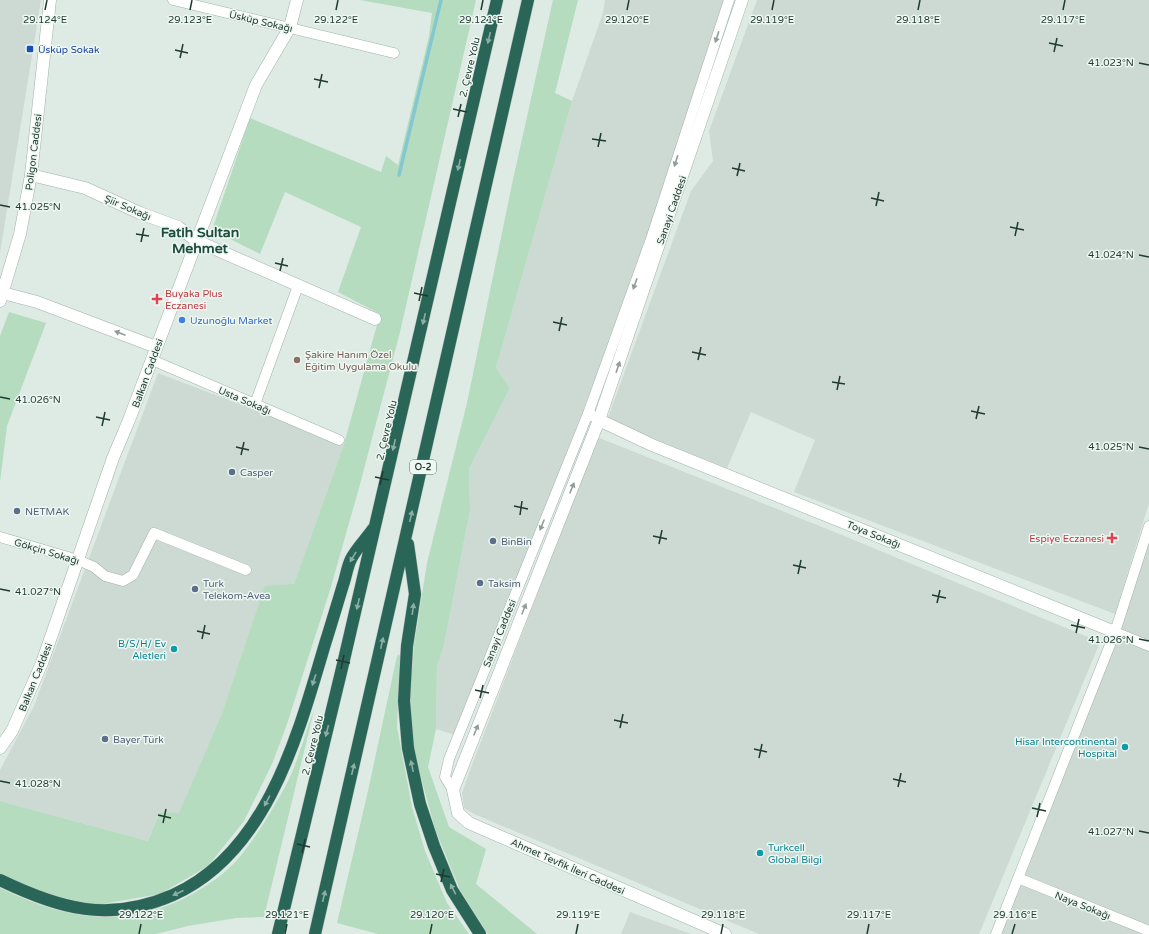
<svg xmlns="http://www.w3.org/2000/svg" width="1149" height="934" viewBox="0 0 1149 934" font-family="'Varela Round',sans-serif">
  <rect width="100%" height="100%" fill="#deeae4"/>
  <path fill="#ccdad3" d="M0,0h41l-41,253z
    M605,0h128l-70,208 -208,527 -19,-6 1,-62 7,-22 26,-135 -1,-41 41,-81 -14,-20 76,-267 31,-88z
    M757,0h392v503l-34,111 -321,-122 21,-52 -64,-28 -24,56 -120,-48 84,-229 22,-30 -4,-30z
    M158,373l186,71 -50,140 -71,127 -44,103 -19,-2 -12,29 -148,-40v-31l34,-64z
    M597,437l240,96 263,109 -121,292h-220l-285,-120 -10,-6 -2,-15 7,-20z
    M1149,529v405h-149z
    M630,912l61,22h-70z"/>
  <path fill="#b5dcbe" d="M360,0h116l-76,332 -41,156 -29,102 -44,137 -14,37 -28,57 -36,45 -48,28 -64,11 -55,-12 -41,-19v-73l148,40 12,-29 19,1 44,-102 42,-125 29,-2 50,-140 36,-130 -42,-22 23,-65 -76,-35 -25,62 -48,-24 38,-112 131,54 5,-16 12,9 31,-129 3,-23z
    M553,0h25l-23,93 17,8 -76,267 14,20 -41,81 1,41 -26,135 -7,22 -1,62 -8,38 21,60 37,22 -10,35 61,50h-49l-28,-44 -25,-61 -21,-77 -4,-52 4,-55 13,-82 40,-160 45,-219z
    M9,312l37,11 -39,103 -7,56v-146z
    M399,654l1,3 -3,70 15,80 13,44 22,52 22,31h-91l-41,-11 31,-132 29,-135z
    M314,710l-50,207 -28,1 -48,8 -32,8h-156v-46c66,32 127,43 194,5 16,-9 30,-19 43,-33 19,-22 34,-48 48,-73 12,-22 20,-53 29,-77z"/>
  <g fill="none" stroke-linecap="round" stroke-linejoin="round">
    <path stroke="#83c8d1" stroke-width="3.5" d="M399,175l42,-175"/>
    <g stroke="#a1b2ab" stroke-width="11">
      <path id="minor" d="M173,0l221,53
        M152,360l187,80
        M255,404l43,-118
        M599,420l-7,-4 -3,-5 62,-172 78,-239
        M0,537l78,23 16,7 11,9 18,5 10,-6 21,-42 92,37
        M1115,632l34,14
        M453,790l-8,-13 4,-18 140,-348
        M1018,878l131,53
        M996,934l119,-302 34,-106"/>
    </g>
    <g stroke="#a1b2ab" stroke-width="13">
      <path id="tertiary" d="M31,175l54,13 55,25 38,14 19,14 178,78
        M3,293l34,9 119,45
        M0,301l20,-67 11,-59 19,-175
        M599,420l53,25 463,187
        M0,748l12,-17 30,-68 71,-205 16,-38 127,-335 34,-58 7,-27
        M725,934l-256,-111 -11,-10 -5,-23 146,-370 143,-420"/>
    </g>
    <g stroke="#bcc4c1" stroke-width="13">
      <path id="motorway" d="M408,544l7,50 -8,52 -3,55 4,47 12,56 14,42 18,44 28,44
        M0,880c60,29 109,43 173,15 94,-42 125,-160 152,-251 6,-19 12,-39 18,-59 3,-8 4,-18 8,-26 5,-10 15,-20 22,-30
        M278,934l65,-270 154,-664
        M315,934l213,-934"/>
    </g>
    <use href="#minor" stroke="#fff" stroke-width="10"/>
    <use href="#tertiary" stroke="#fff" stroke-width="12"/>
    <use href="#motorway" stroke="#2a6658" stroke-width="12"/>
  </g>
  <defs><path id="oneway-solid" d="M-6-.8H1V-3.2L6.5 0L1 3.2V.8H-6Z"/></defs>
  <g fill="#8f9c98">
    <use href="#oneway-solid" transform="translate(717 37) rotate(108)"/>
    <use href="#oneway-solid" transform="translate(676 161) rotate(108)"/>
    <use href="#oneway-solid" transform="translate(635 284) rotate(110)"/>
    <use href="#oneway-solid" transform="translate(120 333) rotate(-159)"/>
    <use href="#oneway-solid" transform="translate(618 367) rotate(-71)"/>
    <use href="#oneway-solid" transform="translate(572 488) rotate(-68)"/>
    <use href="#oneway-solid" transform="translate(542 525) rotate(112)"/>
    <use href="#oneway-solid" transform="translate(524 609) rotate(-68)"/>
    <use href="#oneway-solid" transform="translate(476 730) rotate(-68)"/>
  </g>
  <g fill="#8caea5">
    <use href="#oneway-solid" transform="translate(489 38) rotate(103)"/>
    <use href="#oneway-solid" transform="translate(459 165) rotate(103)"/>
    <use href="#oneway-solid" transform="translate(424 319) rotate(103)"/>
    <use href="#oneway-solid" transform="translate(394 445) rotate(103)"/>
    <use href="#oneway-solid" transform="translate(411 516) rotate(-77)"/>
    <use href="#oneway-solid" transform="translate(353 557) rotate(121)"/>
    <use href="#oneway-solid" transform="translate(358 604) rotate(103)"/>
    <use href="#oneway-solid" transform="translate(413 609) rotate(-82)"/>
    <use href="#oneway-solid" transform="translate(382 643) rotate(-77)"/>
    <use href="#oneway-solid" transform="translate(314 680) rotate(108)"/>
    <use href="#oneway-solid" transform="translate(327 731) rotate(104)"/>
    <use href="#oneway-solid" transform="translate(412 766) rotate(-102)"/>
    <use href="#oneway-solid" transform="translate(353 769) rotate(-77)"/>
    <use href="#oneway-solid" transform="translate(267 801) rotate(118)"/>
    <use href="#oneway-solid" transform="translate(453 889) rotate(-117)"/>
    <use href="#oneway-solid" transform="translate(178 893) rotate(156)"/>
    <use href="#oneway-solid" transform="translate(324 896) rotate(-77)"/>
  </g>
  <path fill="none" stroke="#1f3a31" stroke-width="1.5" d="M45,10l2,-10M190,10l2,-10M336,10l2,-10M481,10l2,-10M627,10l2,-10M772,10l2,-10M918,10l2,-10M1063,10l2,-10M1049,43l14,3M175,50l13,3M1054,52l3,-14M180,58l3,-14M1139,63l10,2M314,79l14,3M319,88l3,-14M453,109l14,3M458,117l3,-13M592,139l14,2M598,147l3,-14M732,168l13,3M737,176l3,-13M871,198l13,3M0,205l10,2M876,206l3,-14M1010,227l14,3M136,234l13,2M1015,236l3,-14M141,242l3,-14M1139,255l10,2M275,263l13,3M280,271l3,-13M414,293l14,3M419,301l3,-14M553,322l14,3M559,331l3,-14M692,352l14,3M698,360l3,-13M832,382l13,2M837,390l3,-14M0,397l10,2M971,411l14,3M96,417l14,3M976,419l3,-13M102,426l3,-14M236,447l13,3M1139,447l10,2M241,455l3,-13M375,477l14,3M380,485l3,-14M514,506l14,3M520,515l2,-14M653,536l14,3M659,544l3,-14M793,565l13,3M798,574l3,-14M0,589l10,2M932,595l14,3M937,603l3,-13M1071,625l14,3M197,631l13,3M1076,633l3,-14M202,639l3,-14M1139,639l10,2M336,660l14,3M341,669l3,-14M475,690l14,3M480,698l3,-13M614,720l14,3M620,728l3,-14M754,749l13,3M759,758l3,-14M893,779l13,3M0,781l10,2M898,787l3,-14M1032,808l14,3M158,815l13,3M1037,817l3,-14M163,823l3,-14M1139,831l10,2M297,844l13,3M302,853l3,-14M436,874l14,3M441,882l3,-13M139,934l2,-10M285,934l2,-10M430,934l2,-10M576,934l2,-10M721,934l2,-10M867,934l2,-10M1012,934l3,-10"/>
  <rect fill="#1a4fb4" stroke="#eef7f2" stroke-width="1.5" x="26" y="45" width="8" height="8" rx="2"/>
  <g fill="#e0444e" stroke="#eef7f2" stroke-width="1.5">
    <path d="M155 293h4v4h4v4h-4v4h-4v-4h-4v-4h4z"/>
    <path d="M1110 532h4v4h4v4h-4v4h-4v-4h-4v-4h4z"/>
  </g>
  <circle fill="#3f7fe0" stroke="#eef7f2" stroke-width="1.5" cx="182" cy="320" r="4"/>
  <circle fill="#8d6e63" stroke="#eef7f2" stroke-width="1.5" cx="297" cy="360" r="4"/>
  <g fill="#5c6f8a" stroke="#eef7f2" stroke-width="1.5">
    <circle cx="232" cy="472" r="4"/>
    <circle cx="17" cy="511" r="4"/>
    <circle cx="493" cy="541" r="4"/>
    <circle cx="480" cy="583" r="4"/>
    <circle cx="195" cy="589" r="4"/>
    <circle cx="105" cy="739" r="4"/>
  </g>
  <g fill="#0f9aa8" stroke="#eef7f2" stroke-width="1.5">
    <circle cx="174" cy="649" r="4"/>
    <circle cx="1125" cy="747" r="4"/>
    <circle cx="760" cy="853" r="4"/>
  </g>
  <g text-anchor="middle" stroke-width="3" stroke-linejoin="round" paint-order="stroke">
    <rect fill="#eef7f2" stroke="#5d736b" stroke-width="1" x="410" y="460" width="26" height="14" rx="3"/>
    <g font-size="9" font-weight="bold" fill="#1f3a31">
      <text x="423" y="470">O-2</text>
    </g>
    <g font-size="10" fill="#1f3a31" stroke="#eef7f2">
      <text transform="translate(261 21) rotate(13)" y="4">Üsküp Sokağı</text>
      <text transform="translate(469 67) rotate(-77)" y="4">2. Çevre Yolu</text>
      <text transform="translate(33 152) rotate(-83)" y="4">Poligon Caddesi</text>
      <text transform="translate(128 207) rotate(23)" y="4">Şiir Sokağı</text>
      <text transform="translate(671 210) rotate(-71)" y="4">Sanayi Caddesi</text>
      <text transform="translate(147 373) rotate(-70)" y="4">Balkan Caddesi</text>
      <text transform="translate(245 400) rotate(23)" y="4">Usta Sokağı</text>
      <text transform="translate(386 430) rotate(-77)" y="4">2. Çevre Yolu</text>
      <text transform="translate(874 534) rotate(22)" y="4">Toya Sokağı</text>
      <text transform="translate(47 551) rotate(17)" y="4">Gökçin Sokağı</text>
      <text transform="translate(499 633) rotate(-68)" y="4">Sanayi Caddesi</text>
      <text transform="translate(35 677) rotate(-68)" y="4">Balkan Caddesi</text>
      <text transform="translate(312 745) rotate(-76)" y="4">2. Çevre Yolu</text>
      <text transform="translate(568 866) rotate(24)" y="4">Ahmet Tevfik İleri Caddesi</text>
      <text transform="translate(1083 905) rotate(22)" y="4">Naya Sokağı</text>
    </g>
    <g font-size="10" fill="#164399" stroke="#eef7f2" text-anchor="start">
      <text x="38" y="53">Üsküp Sokak</text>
    </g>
    <g font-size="10" fill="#be3a42" stroke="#eef7f2" text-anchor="start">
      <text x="165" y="297">Buyaka Plus<tspan x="165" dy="12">Eczanesi</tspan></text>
      <text x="1104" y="542" text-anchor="end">Espiye Eczanesi</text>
    </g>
    <g font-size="10" fill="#366cbe" stroke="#eef7f2" text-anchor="start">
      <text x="190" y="324">Uzunoğlu Market</text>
    </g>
    <g font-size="10" fill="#785e54" stroke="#eef7f2" text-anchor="start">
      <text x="305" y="358">Şakire Hanım Özel<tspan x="305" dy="12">Eğitim Uygulama Okulu</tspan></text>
    </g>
    <g font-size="10" fill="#4e5e75" stroke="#eef7f2" text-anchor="start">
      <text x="240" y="476">Casper</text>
      <text x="25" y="515">NETMAK</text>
      <text x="501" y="545">BinBin</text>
      <text x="203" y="587">Turk<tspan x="203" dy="12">Telekom-Avea</tspan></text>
      <text x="488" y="587">Taksim</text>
      <text x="113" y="743">Bayer Türk</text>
    </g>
    <g font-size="10" fill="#0d838f" stroke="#eef7f2" text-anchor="end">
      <text x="166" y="647">B/S/H/ Ev<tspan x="166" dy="12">Aletleri</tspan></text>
      <text x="1117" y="745">Hisar Intercontinental<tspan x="1117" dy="12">Hospital</tspan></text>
      <text x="768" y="851" text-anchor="start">Turkcell<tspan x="768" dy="12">Global Bilgi</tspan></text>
    </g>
    <g font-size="14" font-weight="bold" fill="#1b4c3e" stroke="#eef7f2">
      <text x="200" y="237">Fatih Sultan<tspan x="200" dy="16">Mehmet</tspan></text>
    </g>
  </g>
  <g font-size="10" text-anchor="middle" fill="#1f3a31" stroke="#eef7f2" stroke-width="3" stroke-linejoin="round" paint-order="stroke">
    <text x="45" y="23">29.124°E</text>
    <text x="190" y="23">29.123°E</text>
    <text x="336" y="23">29.122°E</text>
    <text x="481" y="23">29.121°E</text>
    <text x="627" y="23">29.120°E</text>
    <text x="772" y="23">29.119°E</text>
    <text x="918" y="23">29.118°E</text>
    <text x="1063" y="23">29.117°E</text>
    <text x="1111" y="66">41.023°N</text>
    <text x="38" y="210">41.025°N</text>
    <text x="1111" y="258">41.024°N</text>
    <text x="38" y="403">41.026°N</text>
    <text x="1111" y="450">41.025°N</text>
    <text x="38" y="595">41.027°N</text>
    <text x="1111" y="643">41.026°N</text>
    <text x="38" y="787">41.028°N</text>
    <text x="1111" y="835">41.027°N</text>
    <text x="141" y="918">29.122°E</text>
    <text x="287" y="918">29.121°E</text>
    <text x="432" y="918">29.120°E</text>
    <text x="578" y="918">29.119°E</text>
    <text x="723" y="918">29.118°E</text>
    <text x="869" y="918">29.117°E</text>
    <text x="1015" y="918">29.116°E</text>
  </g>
</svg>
